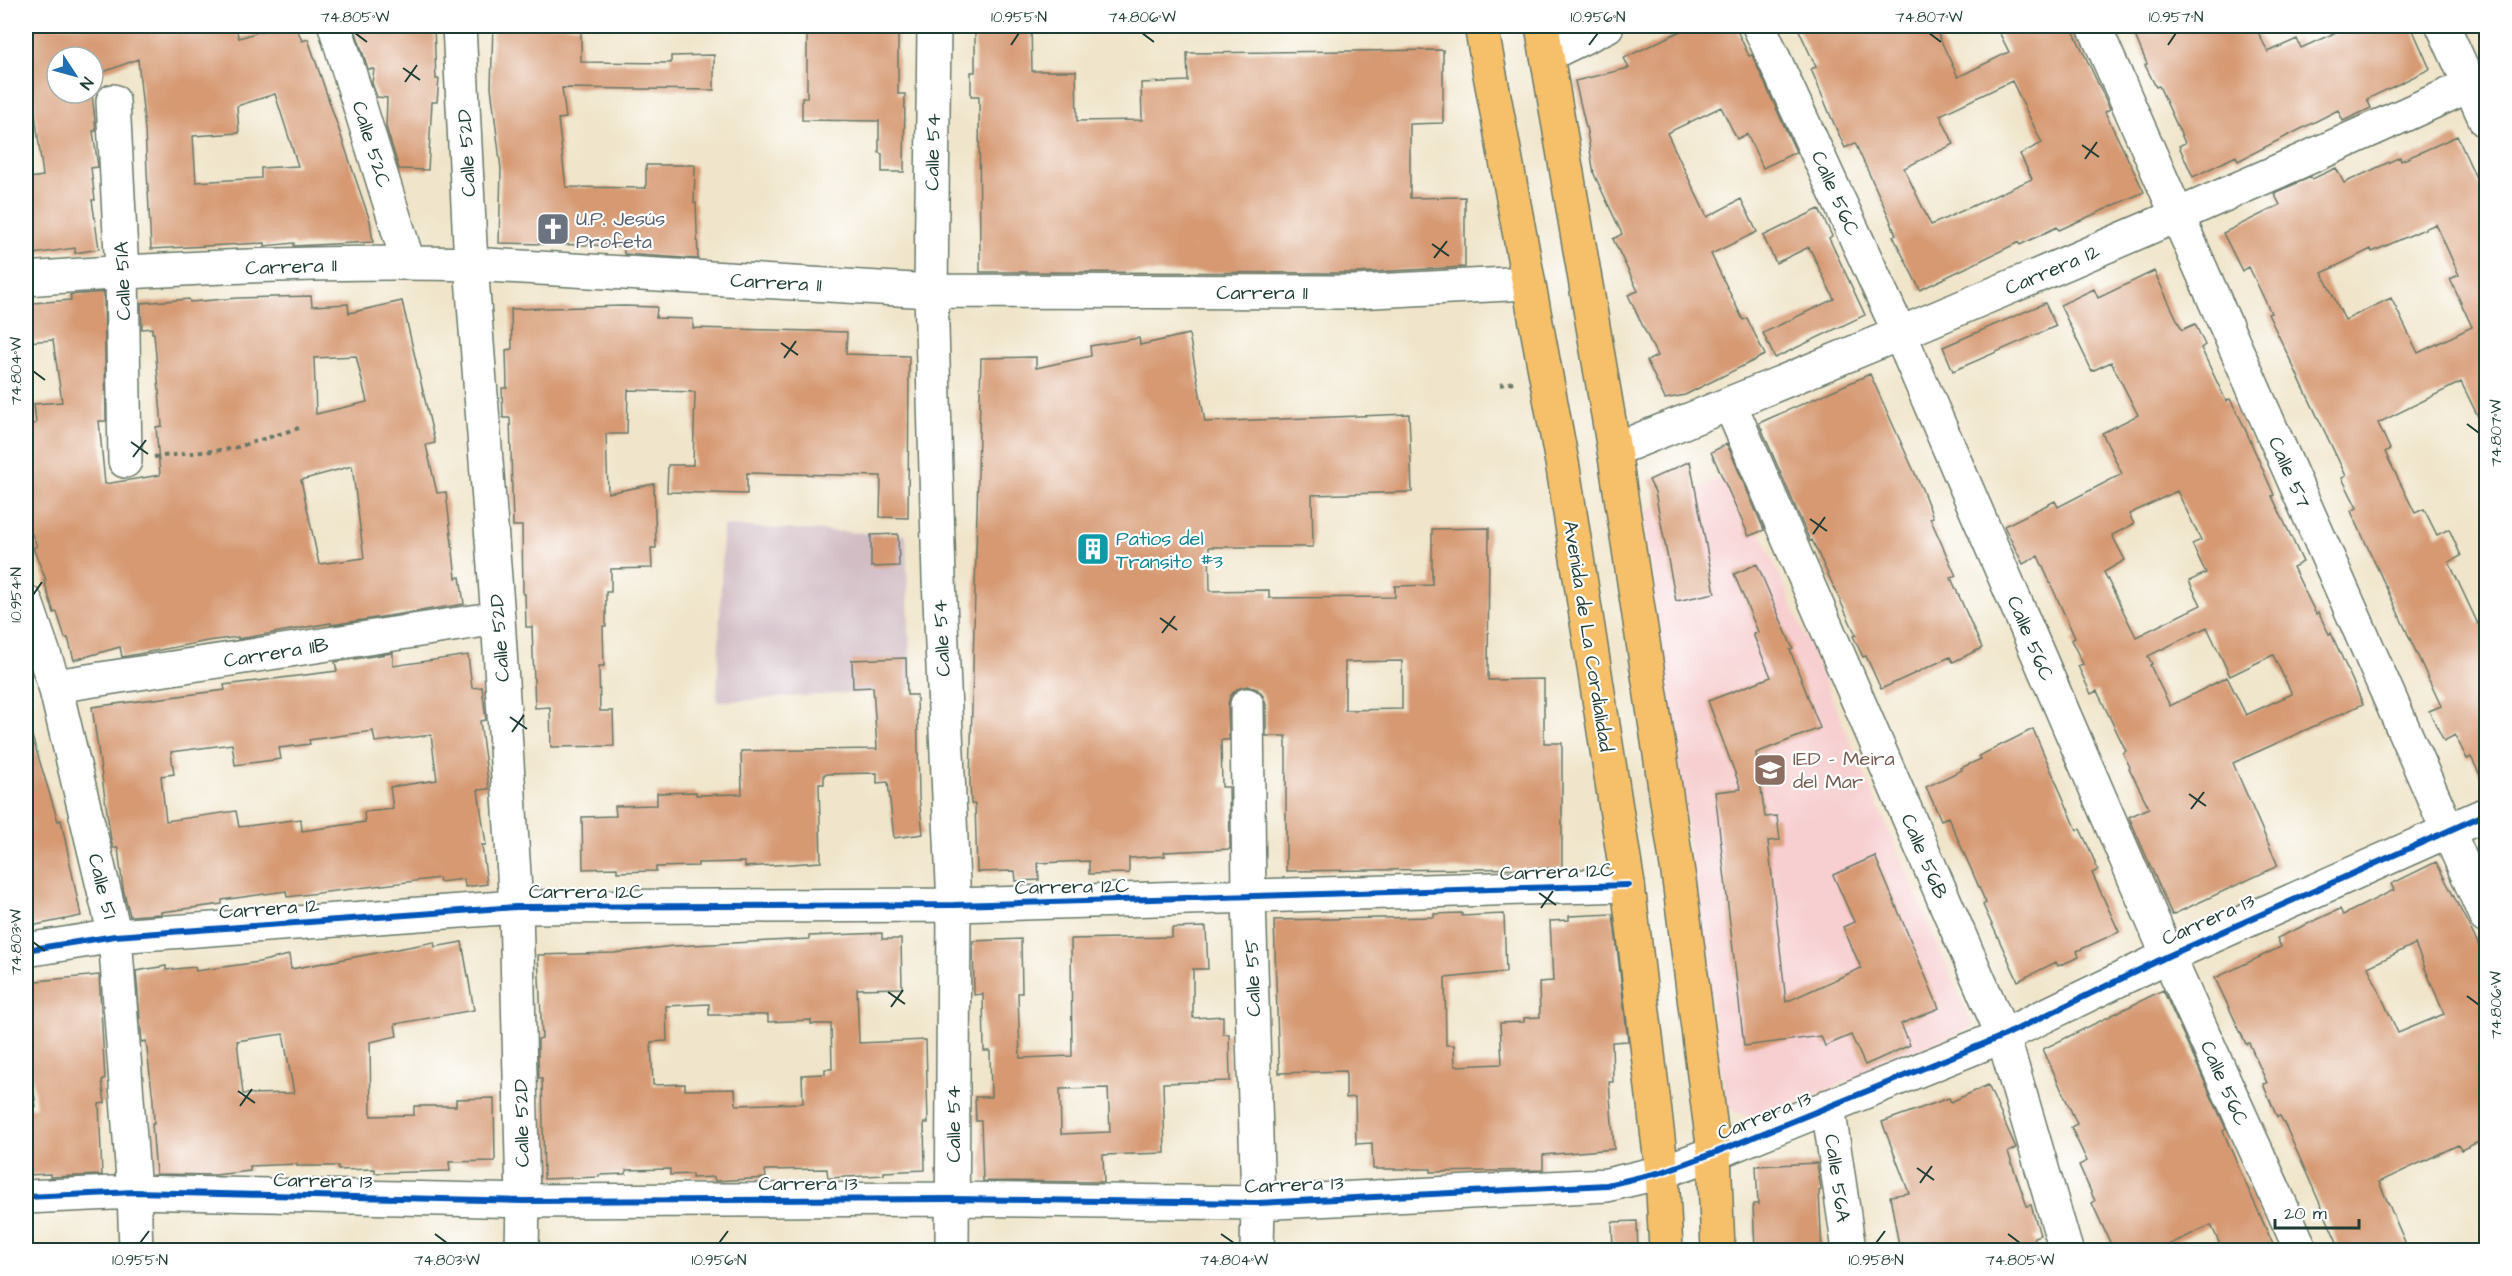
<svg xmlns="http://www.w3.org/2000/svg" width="2512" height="1276" viewBox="0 0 2512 1276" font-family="'Architects Daughter',sans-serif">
  <rect width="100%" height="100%" fill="#fff"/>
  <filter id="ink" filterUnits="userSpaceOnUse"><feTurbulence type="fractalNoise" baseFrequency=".0167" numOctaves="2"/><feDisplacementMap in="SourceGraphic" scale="12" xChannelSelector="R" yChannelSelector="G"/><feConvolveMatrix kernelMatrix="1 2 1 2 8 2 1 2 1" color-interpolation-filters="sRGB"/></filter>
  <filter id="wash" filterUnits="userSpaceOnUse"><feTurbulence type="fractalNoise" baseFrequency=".008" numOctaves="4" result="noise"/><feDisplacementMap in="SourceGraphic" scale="24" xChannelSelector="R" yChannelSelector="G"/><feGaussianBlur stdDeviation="1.35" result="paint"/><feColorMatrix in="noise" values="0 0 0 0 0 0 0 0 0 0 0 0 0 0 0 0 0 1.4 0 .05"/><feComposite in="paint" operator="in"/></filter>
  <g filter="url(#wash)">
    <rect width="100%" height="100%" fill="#f0e5ca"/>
    <path fill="#f7cfd0" d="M1735,472l238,555 -217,94 -30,-14 -84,-595z"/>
    <path fill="#d2bdc5" d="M723,526l183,9 5,154 -194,13z"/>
    <g id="blocks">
      <path fill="#d69972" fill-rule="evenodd" d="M26,26h209l4,12 39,-12h18l6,15 6,-2 62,182 3,21 -79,4v-3l-29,3v-3l-114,6 -6,-118 -7,-72 -45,17v-19h-36v36h35l4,38h-3l5,36 -7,1 4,32h-3l7,49 -24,4v-5l-49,7v-42l8,-1 -5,-34 14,-2 -10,-78 -7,3zM275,94l23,72 -37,2v10l-65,4 -3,-46 46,-3 -2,-27z
        M354,26h80l2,53h3l-2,23h-5l-4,68 -29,-1 -13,-42 1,-29 -10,-1 -5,-14 2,-14h-6z
        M493,26h88v36l90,1v-7l43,-1v35l-152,-2 4,30 -8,1 8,68 80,1v-23h49l-1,38h2l2,56 -74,-5v-8l-125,-3 2,-74 -10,-82z
        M807,26h91v68h7l-1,78h-22v-18l-3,-1v-32l-77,-1v-22h5z
        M975,26h56l1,45h44l1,50 65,-1 -1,-37 47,-2 -1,-28 256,-3v73l-33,1v74l55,-1v70l-110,6 -375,-1 -1,-176h-8v-24h4z
        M1691,26h44l14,30 3,-1 44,97 -33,16 -16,-34 -10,5 -16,-32 -54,26 40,84 34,-18 16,33 -46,22 32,66 4,-2 18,37 -80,40 -20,4 -18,-38 10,-5 -29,-61 10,-4 -25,-52 9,-5 -28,-60 -7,-42 -12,-51 54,-13 -5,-10z
        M1797,26h137l24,51 51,-25 -13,-26h75l39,83 -5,3 39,80 -85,38 -2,-3 -37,18 -1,-3 -99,48 -27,-54 3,-1 -7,-18 -34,-74 -10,5 -14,-31 -20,-48 5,-2zM2012,81l30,62 -22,11 12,25 -101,46 -27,-57 50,-24 -14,-29z
        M2131,26h124l13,26 29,-13 4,9 49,-22h61l19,43 -63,30 4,9 -28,13 -5,-11 -100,51 -2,-5 -43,21 -14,-31 6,-3 -26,-57 -3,1 -11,-22 2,-1z
        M2457,136l30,66v233l-26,-53 -83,41 12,26 -5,3 30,61 9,-4 13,26 12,-6 12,27 -12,6 29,62 9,-5v170l-16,-32 -4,2 -12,-24 -11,6 -15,-30 12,-5 -90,-195 6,-3 -15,-30 4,-2 -78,-162 3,-1 -22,-46 -7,4 -19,-38 57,-28 -6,-12 37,-16 1,2 24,-11 8,15 56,-26 1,4zM2436,224l23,51 -9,4 22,48 -54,26 -27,-55 -46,22 -23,-47 49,-24 1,3z
        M1819,209l13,27 -3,2 36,77 -90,43 -12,-25 71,-34 -25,-52 -33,16 -13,-27z
        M2154,271l28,59 13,-6 10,21 -4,3 25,53 4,-2 12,23 32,73 -2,1 31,66 -10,5 23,47 2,-2 11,22 2,-1 32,71 -130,59 45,103 -106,49 -43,-98 20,-9 -20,-40 1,-1 -7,-14 3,-2 -29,-60 -6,3 -13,-28 5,-2 -12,-24 4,-2 -37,-82 -15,8 -19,-38 51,-25 3,6 64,-33 -20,-41 36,-18 -27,-53 -19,9 -32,-66 34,-16 4,9zM2177,491l24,49 -9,4 14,29 -17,8 12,24 -65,32 -32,-65 21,-12 -13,-25 22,-11 -5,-10zM2207,627l23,49 43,-21 19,39 -46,21 -19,-38 -57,29 -20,-41 2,-1 -4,-8z
        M104,292l2,129h-7l6,63 55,-9 -4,-48 6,-1 -8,-93h-2v-5l-10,1 -1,-26 48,-4 1,3 48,-4 73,-2 1,10 36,-2 1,9 53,-12 33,142 -9,2 11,48 9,-1 10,86 4,-1 4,27 -133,21v-2l-93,16v-2l-30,4 -86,16 -2,-10 -46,13 -6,-22h-3l-8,-26 -3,1 -10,-32 2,-1 -13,-32 4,-2 -11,-25v-93l10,-5 -2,-19 28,-2 -9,-62 -27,2v-36h7v-3l38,-3 -1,-5zM356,356l11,46 -51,12 -2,-56zM352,466l12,92 -45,6 -18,-84z
        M2045,303l11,23 -103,45 -10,-24z
        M623,306l34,1 -1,11 37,1v9l154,4 -1,22 63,2 -1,162 -28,-1 1,-41 -134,-3v21l-80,-2 1,-27h25l2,-73 -67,-2 -1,44h-21l2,59 46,-9 2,64h-5l1,20 -41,1v23h-5v34h-3l1,40h-5l1,45h13l1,35 -63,1 -1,-40 -15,1 -3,-81h-6l-1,-33h-2l-1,-68h-9l-3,-108h-7l-1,-30h5l-1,-38 6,-1 -1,-40z
        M1189,334l16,88 204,-8 3,78 -100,3 1,52h-104l1,44 59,-1v8l126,-1v-11l37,-1v-56l57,-1 -1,152 56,-1v64h18v125l-276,3v-135h-20v-31l-3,-9 -6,-7 -10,-3 -10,3 -7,7 -2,9 1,35h-8l1,47h7l1,62 -66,3 1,4 -36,2v15l-40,1v-13l-51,2 1,17 -23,1 -1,-10 -38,1 -2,-68h-4l-1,-22 11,-424 55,-1v11l55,-12 -1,-10 49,-8 1,7zM1402,661v48l-57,1v-48z
        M1870,374l52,115 11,28 -3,1 26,58 -5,2 31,70 -29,14 -3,-5 -69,32 -15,-33 -3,1 -10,-21 3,-1 -44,-95 -2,1 -51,-118z
        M1727,444l37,86 -15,6 -38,-84z
        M1690,461l25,132 -39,8 -21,-109 -6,-12z
        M898,534l1,32 -28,1v-32z
        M1757,564l36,85 -3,1 30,78 -64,25 9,64 12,-1 3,24 -12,1 18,161 75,-34 -18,-41 11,-5 -21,-47 42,-19 64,152 -38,16 9,21 -45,20 -14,-30 -26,11 -4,-10 -77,10 -29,-254 26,-3 -33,-88 63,-24 -18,-43 5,-2 -24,-58z
        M393,653v13l75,-11 4,33 10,-1 4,33 -6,1 9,68 -11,1 8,55h-4l5,39 -22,3 -1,-8 -24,3 -1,-4 -152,19 -1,-6 -64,9v4l-61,8v2l-31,2 -7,-27 -5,-41h-5l-2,-8 -19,-133 133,-17 -1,-5 113,-14 -2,-9zM373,731l2,11 56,-7 6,45 -47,7 3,22 -29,3 1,10 -63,9 -1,-12 -62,8 -3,-16 -70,10 -5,-45 13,-2 -3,-22 61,-8 3,21 46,-6 -2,-11 31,-4 -1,-4z
        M906,658l1,37h10l2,102 4,37 -29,4 -6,-56 -11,1v-10l-53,1v10h-5l2,78 -76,5v-5l-47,1v3l-42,1v4l-39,1v-4l-34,1 -1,-52 34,-1 -1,-10 42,-1v-12l39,-1v3l46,-1 -1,-43 136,-2 -4,-62 -20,1 -1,-28z
        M2033,729l44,101 3,-1 9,19 9,22 -6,3 27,59 -42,19 2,6 -21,9 -2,-4 -38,19 -35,-76 3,-2 -38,-86 -7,3 -15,-33 36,-17 -1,-2 20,-9 -2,-3z
        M31,733l27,88 3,-1 20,96 -55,11v-193z
        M2436,862l51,99v177l-26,12 -3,-5 -79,37 30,69h-68l-55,-124 -6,-11 -3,1 -14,-33 4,-1 -18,-40 -3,1 -31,-66 66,-31 -4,-9 63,-29 3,6 51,-25 -3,-6zM2415,944l29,70 -46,19 -30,-66z
        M1462,913v3l42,-2 2,58 -61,6 1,67h8l1,21 47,-2 -2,-41 24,-1v-4l16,-1 -1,-35 14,-1 -3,-60 19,-1v-4l44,-2 15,127 -16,1 1,40h-4l5,67 -71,6v15l-112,2v-3h-58l-1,-26 -16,1 -1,-47 -9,1v-27l-67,2 -5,-153 160,-3v-3z
        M1206,927l2,42h-15v49l30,-2v18h6l1,47 -67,2 2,70 -62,2 1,27 -121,-1 -2,-60h-5l-1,-24h16l-1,-46h-6l-1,-57 -9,1 -1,-54 48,-2 1,54h-4l2,65 52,-2 -1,-117 101,-2v-9zM1108,1088l2,44 -49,2 -1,-45z
        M882,933v6h19l1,49 -45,1 2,54 67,-3 2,83h-4l1,47 -41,2v3l-56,3 -1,-9 -62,1 1,8 -51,3 -1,-4 -22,1v-4l-22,1v-6l-44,1v4l-27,1v2l-55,2 -2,-101h-3l-1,-19v-20l4,-1 -4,-83 76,-2 59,-7 136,-7v-3zM709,1004v11h59v7l43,-2v4h20l1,45h-7v5l-23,1 1,28 -67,2 -1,-16 -50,1v-6l-32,1 -2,-43 16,-1 -1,-35z
        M434,942l1,5 27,-5 12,68 -79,14 2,12 -27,6 1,74 43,-1v-9h42v-7l38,-1 1,63 -46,1 1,9 -75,2v-4l-37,1v-4h-41v-2l-47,2v5l-35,4 -59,-1 -4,-50h2l-1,-24 -7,-59 -4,1 -6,-71 30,-5v4l29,-3 1,4 63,-9 30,-7 2,14zM283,1034l11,59 -51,1 -6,-53z
        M99,975l6,104 -3,1 3,23 -6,1 3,71 -52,2v-3l-24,1v-67l10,-1 -7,-52h-3v-73z
        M2163,990l63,139 -3,2 15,35 38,85h-53l-12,-26 -43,20 3,6h-57l-22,-48 3,-2 -16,-36 8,-4 -16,-34 6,-3 -34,-75z
        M1988,1085l28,63 -8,4 19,54 4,-1 9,30 -6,2 4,14h-138l-10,-55 19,-3 -27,-71 67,-24 2,4z
        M1817,1163l4,27 -2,1 3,60h-67l-2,-47h5l-2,-38z
        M1637,1221l1,30h-25l-1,-29z"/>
    </g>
  </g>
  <g filter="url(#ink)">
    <use href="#blocks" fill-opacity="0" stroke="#687868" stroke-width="1.5"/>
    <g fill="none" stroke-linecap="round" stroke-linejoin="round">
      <g stroke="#687868" stroke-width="36">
        <path id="minor" d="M335,26l73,236
          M459,26l12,238 27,354 18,289 7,294 -1,49
          M934,26l-3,265 8,288 15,326 -2,345
          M1759,26l141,308 268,622 133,294
          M2094,26l392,891
          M2443,26l43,95
          M1547,55l60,-29
          M113,101l9,171 3,189
          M26,279c146,-11 298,-19 445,-15l460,27 424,1 172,-9
          M1730,404l273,632 63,214
          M1614,450c294,-117 584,-241 872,-372
          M26,602l29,84 60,250 19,256 2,58
          M55,686l443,-68
          M1247,705l2,193 9,305 -1,47
          M26,950l89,-14 401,-29 438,-2 674,-20
          M1828,1106l21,144
          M26,1197l108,-5 389,9 429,-2 306,4 349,-18 55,-13 52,-19 289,-117 165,-80 318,-142"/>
      </g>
      <g stroke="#687868" stroke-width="36">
        <path id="major" d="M1481,26l82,442 65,417 34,287 4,78
          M1542,26l72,424 65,430 35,273 4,97"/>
      </g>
      <path stroke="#687868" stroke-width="4" stroke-dasharray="4.5 4.5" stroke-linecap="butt" d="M1500,385l17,-4
        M154,457l77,-8 68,-21"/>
      <use href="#minor" stroke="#fff" stroke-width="33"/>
      <use href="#major" stroke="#f6c06b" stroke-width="33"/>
      <g stroke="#fff" stroke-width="10">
        <path id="cycleway" d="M26,950l89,-14 401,-29 438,-2 674,-20
          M26,1197l108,-5 389,9 429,-2 306,4 349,-18 55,-13 52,-19 289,-117 165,-80 318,-142"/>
      </g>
      <use href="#cycleway" stroke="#0057b8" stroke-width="6"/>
    </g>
  </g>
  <path fill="none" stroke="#1f3d34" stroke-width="2" d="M355,33l12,9M1142,33l12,9M1929,33l12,9M1011,45l8,-12M1589,45l9,-12M2168,45l8,-12M403,68l17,12M405,82l12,-17M2082,145l17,12M2085,159l12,-17M1432,244l17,12M1434,258l13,-17M781,343l17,12M784,358l12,-17M33,371l12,9M2467,424l12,9M131,442l17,12M133,457l13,-17M1810,519l17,12M1813,534l12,-17M33,595l9,-13M1160,618l17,12M1162,633l13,-17M510,717l17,12M512,732l12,-17M2189,794l17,12M2191,809l13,-17M1539,893l17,12M1541,908l12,-17M33,942l12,9M888,992l17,12M2467,996l12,9M891,1007l12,-17M238,1091l17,12M240,1106l12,-17M1917,1168l17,12M1920,1183l12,-17M435,1234l12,9M1221,1234l13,9M2008,1234l12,9M140,1243l9,-12M719,1243l9,-12M1876,1243l9,-12"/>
  <defs>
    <g id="church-square" transform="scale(1.725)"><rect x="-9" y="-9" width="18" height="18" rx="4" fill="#6b7280" stroke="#fff"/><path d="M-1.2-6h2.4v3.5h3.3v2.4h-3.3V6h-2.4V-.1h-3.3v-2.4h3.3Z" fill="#fff"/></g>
    <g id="building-square" transform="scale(1.725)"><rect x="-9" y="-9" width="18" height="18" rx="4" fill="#0f9aa8" stroke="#fff"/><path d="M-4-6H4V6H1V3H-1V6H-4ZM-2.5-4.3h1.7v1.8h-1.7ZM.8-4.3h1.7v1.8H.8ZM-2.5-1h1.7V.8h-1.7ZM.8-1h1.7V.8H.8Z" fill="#fff"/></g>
    <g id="school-square" transform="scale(1.725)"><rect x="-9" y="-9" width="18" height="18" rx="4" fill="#8d6e63" stroke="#fff"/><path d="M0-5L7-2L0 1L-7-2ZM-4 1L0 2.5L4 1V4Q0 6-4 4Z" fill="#fff"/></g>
  </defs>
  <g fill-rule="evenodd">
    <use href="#church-square" x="553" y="229"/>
    <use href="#building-square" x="1093" y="549"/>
    <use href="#school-square" x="1770" y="770"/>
  </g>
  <g text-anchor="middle" stroke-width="4.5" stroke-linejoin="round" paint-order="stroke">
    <g font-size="20" fill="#1f3d34" stroke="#fff">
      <text transform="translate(372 144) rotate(73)" y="7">Calle 52C</text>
      <text transform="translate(932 152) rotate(-89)" y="7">Calle 54</text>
      <text transform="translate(466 153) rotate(-93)" y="7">Calle 52D</text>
      <text transform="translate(1836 193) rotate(66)" y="7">Calle 56C</text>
      <text transform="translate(291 266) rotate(-2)" y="7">Carrera 11</text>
      <text transform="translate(2052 269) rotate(-23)" y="7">Carrera 12</text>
      <text transform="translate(122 281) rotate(-92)" y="7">Calle 51A</text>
      <text transform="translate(776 282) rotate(3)" y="7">Carrera 11</text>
      <text x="1262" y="299">Carrera 11</text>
      <text transform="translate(2290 472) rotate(66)" y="7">Calle 57</text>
      <text transform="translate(1589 636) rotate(81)" y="7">Avenida de La Cordialidad</text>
      <text transform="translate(499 638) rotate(-94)" y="7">Calle 52D</text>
      <text transform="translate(941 638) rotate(-93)" y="7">Calle 54</text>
      <text transform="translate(2031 638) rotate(67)" y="7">Calle 56C</text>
      <text transform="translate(276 652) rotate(-9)" y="7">Carrera 11B</text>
      <text transform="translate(1925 856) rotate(67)" y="7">Calle 56B</text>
      <text transform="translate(1557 871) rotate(-2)" y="7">Carrera 12C</text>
      <text transform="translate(103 886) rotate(76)" y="7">Calle 51</text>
      <text transform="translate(1072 886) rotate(-1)" y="7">Carrera 12C</text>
      <text x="586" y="898">Carrera 12C</text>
      <text transform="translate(269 908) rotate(-4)" y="7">Carrera 12</text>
      <text transform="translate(2208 919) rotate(-24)" y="7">Carrera 13</text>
      <text transform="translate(1252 978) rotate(-92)" y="7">Calle 55</text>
      <text transform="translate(2225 1083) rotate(66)" y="7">Calle 56C</text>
      <text transform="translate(1764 1115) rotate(-22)" y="7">Carrera 13</text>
      <text transform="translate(521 1123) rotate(-91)" y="7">Calle 52D</text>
      <text transform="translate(953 1124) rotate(-90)" y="7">Calle 54</text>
      <text transform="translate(1838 1178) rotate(82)" y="7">Calle 56A</text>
      <text transform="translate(323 1180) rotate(1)" y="7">Carrera 13</text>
      <text x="808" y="1190">Carrera 13</text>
      <text transform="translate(1294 1184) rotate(-2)" y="7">Carrera 13</text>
    </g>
    <g font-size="20" fill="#5b616d" stroke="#fff" text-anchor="start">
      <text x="576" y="225">U.P. Jesús<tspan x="576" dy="23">Profeta</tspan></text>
    </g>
    <g font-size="20" fill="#0d838f" stroke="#fff" text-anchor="start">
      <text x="1116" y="545">Patios del<tspan x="1116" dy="23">Transito #3</tspan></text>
    </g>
    <g font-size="20" fill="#785e54" stroke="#fff" text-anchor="start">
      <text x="1793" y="765">IED - Meira<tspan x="1793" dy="23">del Mar</tspan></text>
    </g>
  </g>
  <rect width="2512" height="1276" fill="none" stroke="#fff" stroke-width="66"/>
  <g transform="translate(75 75) rotate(126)"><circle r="28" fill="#ffffff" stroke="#a5b1ae" stroke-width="1.5"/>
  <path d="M0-4.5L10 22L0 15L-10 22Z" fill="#1f6fb2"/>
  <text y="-9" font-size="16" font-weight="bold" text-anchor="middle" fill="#1f3d34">N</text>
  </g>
  <path d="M2275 1219v9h84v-9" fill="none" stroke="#1f3d34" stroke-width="3"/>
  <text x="2284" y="1219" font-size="18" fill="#1f3d34" stroke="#ffffff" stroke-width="4.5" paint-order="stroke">20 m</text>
  <rect x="33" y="33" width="2446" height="1210" fill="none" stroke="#1f3d34" stroke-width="2"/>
  <g font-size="15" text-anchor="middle" fill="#1f3d34">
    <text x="355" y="22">74.805°W</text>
    <text x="1019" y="22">10.955°N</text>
    <text x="1142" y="22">74.806°W</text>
    <text x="1598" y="22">10.956°N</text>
    <text x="1929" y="22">74.807°W</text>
    <text x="2176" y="22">10.957°N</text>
    <text transform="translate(16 371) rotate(-90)" y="5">74.804°W</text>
    <text transform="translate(2496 433) rotate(-90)" y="5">74.807°W</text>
    <text transform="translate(16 595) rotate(-90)" y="5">10.954°N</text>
    <text transform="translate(16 942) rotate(-90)" y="5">74.803°W</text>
    <text transform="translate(2496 1005) rotate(-90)" y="5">74.806°W</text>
    <text x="140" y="1265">10.955°N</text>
    <text x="447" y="1265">74.803°W</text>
    <text x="719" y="1265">10.956°N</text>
    <text x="1234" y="1265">74.804°W</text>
    <text x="1876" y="1265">10.958°N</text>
    <text x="2020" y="1265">74.805°W</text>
  </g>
</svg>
